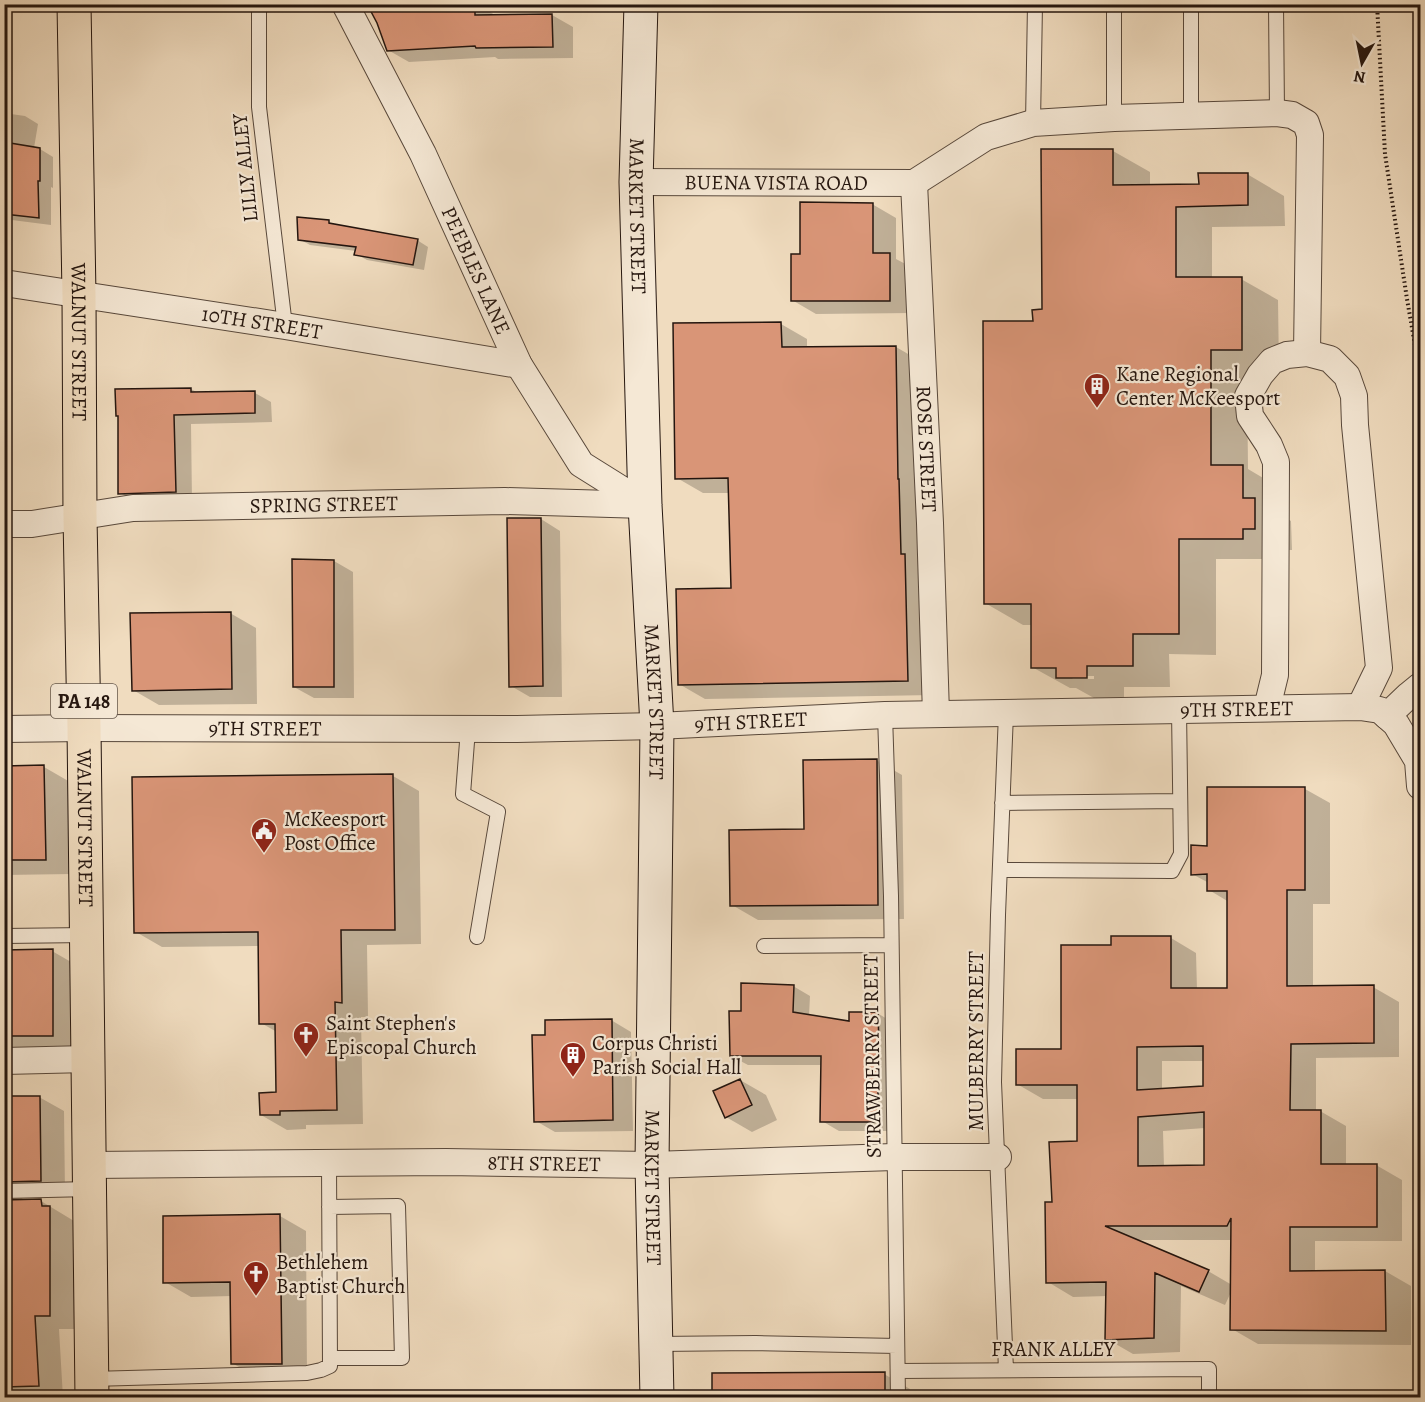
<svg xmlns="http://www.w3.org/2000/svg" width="1425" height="1402" viewBox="0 0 1425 1402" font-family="Alegreya,serif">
  <rect width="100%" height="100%" fill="#f0dcbf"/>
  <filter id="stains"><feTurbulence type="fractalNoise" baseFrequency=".00333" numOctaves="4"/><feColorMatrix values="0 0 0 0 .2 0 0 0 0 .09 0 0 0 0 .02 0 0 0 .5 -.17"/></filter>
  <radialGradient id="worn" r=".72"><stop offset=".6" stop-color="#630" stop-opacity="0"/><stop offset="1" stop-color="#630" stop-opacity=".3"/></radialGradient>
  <path fill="#0003" fill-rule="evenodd" d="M368,4h109l18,11v1l57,-1 21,12v31l-75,1 -3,-2 -86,5 -21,-12 -10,-27z
    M4,113l21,3 13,8 -4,24 6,1 13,8v31l-2,-1v38l-47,-6z
    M1113,151l37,21v14l50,-1 47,-11 37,22 1,30 -73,1v52h29l37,21 1,70h-32l1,99 32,19v26l11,7 1,29h-12v9h-64v96l-47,-1 1,33h-46v11h-30l-18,-10h-6l-38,-21v-42h-9l-38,-22 49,-280 9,-12zM1070,676h24v3h-21z
    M872,204l24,14v41l17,9v45l-97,1 -24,-14 10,-45z
    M329,222l6,3 82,15 11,7 -4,23 -57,-10 -11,-6v-3l-46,-6 -11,-6z
    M781,324l26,15v9l89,-1 26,15 11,333 -228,4 -26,-15 54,-95 -3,-96h-27l-26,-15z
    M191,389l7,4h57l16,9 1,20 -81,2 1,77 -55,1 -17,-9z
    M541,519l19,12 2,166h-32l-19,-11z
    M334,561l19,11 1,126h-40l-20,-11z
    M230,613l26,15 1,76 -98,1 -26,-15z
    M876,760l26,15 2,144 -146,1 -26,-15z
    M44,767l26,15 2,92 -68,1v-107z
    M393,776l26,15 2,153 -54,1 1,72h-7l2,107 -57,1v4l-19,1 -26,-15 17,-21 -1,-62 -16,-9 -1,-77 -98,1 -26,-15z
    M1305,789l25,14v101h-17v83h60l26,15v55l-83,1v53h4l26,15v39h30l26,15v61h-87v31l70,-1 26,15v59l-153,-1 -26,-15v-39l-7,15 -44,-19 -1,66 -47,2 -26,-15 1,-43 -35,1 -25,-15 5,-78 25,-61v-44h-35l-26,-15 46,-33 49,-105 59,-8 25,15 1,37h32v-88l-20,-12v-7l-17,-9 16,-27zM1162,1061h42l1,26 -43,3zM1205,1128l1,38 -42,1 -1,-36zM1135,1240h97v45l-24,-14z
    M4,951h48l26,15 1,84h-75z
    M793,986l17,10 -1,20 42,7 26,-10 17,10v108h-55l-17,-10 1,-56h-75l-17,-9 11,-43z
    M611,1020l20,12 2,99 -78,1 -19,-11z
    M740,1080l26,15 11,25 -25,12 -26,-15z
    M39,1097l25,14 1,83 -42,3 -2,4h20l33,20v108h-15l4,69h-59v-300z
    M280,1216l26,15 1,147h-49l-26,-15v-67l-41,1 -26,-15z
    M884,1374l26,15v9h-197z"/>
  <path fill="#d99577" stroke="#25160f" stroke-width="1.5" fill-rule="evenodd" d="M367,4h108v11l77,-1 1,33 -77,1 -1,-2 -88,5 -10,-28z
    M4,142l36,6v33h-2l1,37 -35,-4z
    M1041,149h72v36l86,-1 -1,-11h50v32l-72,2v70h66v73h-31v115h32v33h12v31h-12v10h-64v95h-46v32h-46v12h-31v-10h-25v-64h-47l-1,-283h50l-1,-11 10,-1z
    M800,202l73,1v50h17v48h-99v-47h9z
    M297,217l32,3v3l89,16 -5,26 -59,-10 2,-8 -58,-7z
    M781,322l1,25 114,-1 2,133h1l2,75h4l3,127 -230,4 -2,-96 55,-1 -3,-110 -53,1 -2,-156z
    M191,388v4l64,-1v22l-81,2 2,77 -58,2v-78h-2l-1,-27z
    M507,518h34l2,168 -34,1z
    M292,559l42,1v127h-41z
    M231,612l1,77 -100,2 -2,-78z
    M877,759l1,146 -148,1 -1,-76 75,-1 -1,-69z
    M44,765l2,95h-42v-94z
    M393,774l2,156h-54l1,73 -7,-1 2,108 -57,1v4h-20l-1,-22 17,-1 -1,-68h-16l-1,-92 -124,1 -2,-156z
    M1207,787h98v103h-18v96l87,-1v58l-83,1 -1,66h31v54h56v63h-87v44l95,-1 1,61 -156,-1 1,-112 -4,8h-122l104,44 -10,22 -44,-19 -1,65 -49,2 1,-58 -60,1 -1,-81h7l-3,-60 28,-1v-56h-61v-36h45v-104h50v-9h60v52h56v-97h-20v-17l-16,1v-30l16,1zM1203,1046v40l-66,4v-43zM1204,1112v53l-66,1v-49z
    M53,949v87h-49v-86z
    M741,983l53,2 -1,27 56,9v-9h29l2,67h-2v43h-58l1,-66h-91l-1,-45h12z
    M612,1019l1,101 -79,2 -2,-87h13v-15z
    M740,1079l12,26 -27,13 -12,-27z
    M4,1096h36l1,85 -37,1z
    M41,1199l1,7h8v110h-15l4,70 -35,1v-187z
    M280,1214l2,150h-51l-1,-82 -67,1v-67z
    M885,1372v26h-173v-25z"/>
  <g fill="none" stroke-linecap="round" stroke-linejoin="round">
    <g stroke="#58483b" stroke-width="16">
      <path id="service" d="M259,4v103l26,219
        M1114,4v114
        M1276,4l1,109
        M1191,116v-112
        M1033,123l2,-119
        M1006,713l-8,202 -4,167 12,288
        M885,715l6,181 7,502
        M468,729l-5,65 35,18 -21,125
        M1002,803l178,-2
        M1000,870l172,1 9,-17 -2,-144
        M4,936l83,-1
        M764,946l127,-1
        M4,1191l86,-2
        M329,1207l69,-1 4,152h-72
        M656,1344l100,-1 141,3
        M898,1371l311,-2v29
        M91,1379l216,-6 14,-3 9,-4 -1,-203"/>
    </g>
    <g stroke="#58483b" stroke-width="28">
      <g id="minor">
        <path id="s1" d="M345,4l78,150 96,211 62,99 64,40"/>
        <path id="s2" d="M636,182l278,1"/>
        <path d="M914,183l72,-46 47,-14 81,-5 163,-5 15,2 14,8 4,12 -3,218"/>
        <path id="s3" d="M914,183l16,340 6,191"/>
        <path id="s4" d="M4,283l281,43 234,39"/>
        <path id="s5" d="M4,524h28l101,-16 372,-7 140,4"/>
        <path d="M1267,708l8,-33 1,-213 -7,-17 -19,-29 -2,-20 12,-21 12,-14 15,-6 20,-2 23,6 17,17 7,20 1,29 24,243 -19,39"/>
        <path d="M1387,716l22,-21 11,-9"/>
        <path id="s6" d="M4,729l80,-1 433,1 140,-3 228,-11 475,-8 20,3 16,14 22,37 2,25"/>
        <path d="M4,1061l84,-2"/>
        <path id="s7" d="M90,1165l356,-3 206,3 242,-8h104"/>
      </g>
    </g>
    <g stroke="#25160f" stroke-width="35">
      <g id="secondary">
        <path id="s8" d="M641,4l-5,178 9,323 12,221 -5,439 5,233"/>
      </g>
    </g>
    <g stroke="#25160f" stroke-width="35">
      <g id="primary">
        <path id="s9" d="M74,4l5,291 1,222 4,211 8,670"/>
      </g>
    </g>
    <path stroke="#25160f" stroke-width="4" stroke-dasharray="1.5 3" stroke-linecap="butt" d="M1377,4l8,150 22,145 13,75"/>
    <use href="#service" stroke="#f5e8d5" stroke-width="14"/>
    <use href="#minor" stroke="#f5e8d5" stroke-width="26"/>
    <use href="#secondary" stroke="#f5e8d5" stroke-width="33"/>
    <use href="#primary" stroke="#f0dcbf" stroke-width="33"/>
  </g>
  <defs>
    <g id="building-pin" transform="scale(1.35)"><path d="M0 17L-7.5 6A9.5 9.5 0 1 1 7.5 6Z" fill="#8f2418" stroke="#f5e8d5"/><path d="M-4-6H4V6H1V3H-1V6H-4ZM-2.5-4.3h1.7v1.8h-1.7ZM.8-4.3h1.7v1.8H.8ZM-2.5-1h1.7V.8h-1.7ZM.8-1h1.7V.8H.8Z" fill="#fff"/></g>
    <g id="civic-pin" transform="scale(1.35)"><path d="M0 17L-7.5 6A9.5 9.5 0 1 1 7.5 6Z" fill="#8f2418" stroke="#f5e8d5"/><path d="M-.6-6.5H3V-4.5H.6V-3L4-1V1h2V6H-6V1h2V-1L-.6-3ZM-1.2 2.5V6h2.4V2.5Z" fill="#fff"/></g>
    <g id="church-pin" transform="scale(1.35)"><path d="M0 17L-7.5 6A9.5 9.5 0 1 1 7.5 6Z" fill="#8f2418" stroke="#f5e8d5"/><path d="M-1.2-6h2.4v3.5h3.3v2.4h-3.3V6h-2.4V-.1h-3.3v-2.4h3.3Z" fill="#fff"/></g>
  </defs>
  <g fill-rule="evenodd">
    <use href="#building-pin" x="1097" y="386"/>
    <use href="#civic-pin" x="264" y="831"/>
    <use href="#church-pin" x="306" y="1035"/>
    <use href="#building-pin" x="573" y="1055"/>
    <use href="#church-pin" x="256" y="1274"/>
  </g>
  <g text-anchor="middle" stroke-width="4.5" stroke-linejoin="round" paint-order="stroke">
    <rect fill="#f5e8d5" stroke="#63554a" stroke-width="1.5" x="51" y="684" width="66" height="34" rx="4.5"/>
    <g font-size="20" font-weight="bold" fill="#25160f">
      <text x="84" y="708">PA 148</text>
    </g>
    <g font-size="21" fill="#25160f" stroke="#f5e8d5">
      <text transform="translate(245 168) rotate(-96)" y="7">LILLY ALLEY</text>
      <text dy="7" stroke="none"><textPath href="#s2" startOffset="140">BUENA VISTA ROAD</textPath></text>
      <text dy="7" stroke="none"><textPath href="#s8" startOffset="212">MARKET STREET</textPath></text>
      <text dy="7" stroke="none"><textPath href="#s1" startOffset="297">PEEBLES LANE</textPath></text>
      <text dy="7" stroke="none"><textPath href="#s4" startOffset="261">10TH STREET</textPath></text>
      <text dy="7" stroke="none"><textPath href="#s9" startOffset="338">WALNUT STREET</textPath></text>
      <text dy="7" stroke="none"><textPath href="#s3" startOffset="266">ROSE STREET</textPath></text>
      <text dy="7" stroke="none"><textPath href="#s5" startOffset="321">SPRING STREET</textPath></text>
      <text dy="7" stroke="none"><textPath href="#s8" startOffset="698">MARKET STREET</textPath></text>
      <text dy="7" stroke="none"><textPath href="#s6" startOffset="1233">9TH STREET</textPath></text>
      <text dy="7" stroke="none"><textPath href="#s6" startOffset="747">9TH STREET</textPath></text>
      <text dy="7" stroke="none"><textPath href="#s6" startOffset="261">9TH STREET</textPath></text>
      <text dy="7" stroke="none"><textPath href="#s9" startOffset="824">WALNUT STREET</textPath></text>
      <text transform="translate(976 1041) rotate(-90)" y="7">MULBERRY STREET</text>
      <text transform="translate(872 1056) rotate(-91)" y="7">STRAWBERRY STREET</text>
      <text dy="7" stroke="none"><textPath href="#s7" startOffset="454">8TH STREET</textPath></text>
      <text dy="7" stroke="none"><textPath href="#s8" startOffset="1184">MARKET STREET</textPath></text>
      <text x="1053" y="1356">FRANK ALLEY</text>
    </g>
    <g font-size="21" fill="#25160f" stroke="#f5e8d5" text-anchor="start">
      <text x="1116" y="381">Kane Regional<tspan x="1116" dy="24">Center McKeesport</tspan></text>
      <text x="284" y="826">McKeesport<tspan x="284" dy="24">Post Office</tspan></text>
      <text x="326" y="1030">Saint Stephen's<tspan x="326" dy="24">Episcopal Church</tspan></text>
      <text x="592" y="1050">Corpus Christi<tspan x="592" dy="24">Parish Social Hall</tspan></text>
      <text x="276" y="1269">Bethlehem<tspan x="276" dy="24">Baptist Church</tspan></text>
    </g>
  </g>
  <rect width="1425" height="1402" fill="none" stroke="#f0dcbf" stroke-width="24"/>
  <rect x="6" y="6" width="1413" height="1390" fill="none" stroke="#25160f" stroke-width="3"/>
  <rect x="12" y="12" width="1401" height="1378" fill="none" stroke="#25160f" stroke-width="1.5"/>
  <g transform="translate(1362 63) rotate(189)" stroke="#f5e8d5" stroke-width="4.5" paint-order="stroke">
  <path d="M0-4.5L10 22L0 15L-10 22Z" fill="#25160f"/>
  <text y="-9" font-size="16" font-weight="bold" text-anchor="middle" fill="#25160f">N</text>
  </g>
  <rect width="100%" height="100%" filter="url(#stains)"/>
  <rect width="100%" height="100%" fill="url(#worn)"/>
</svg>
